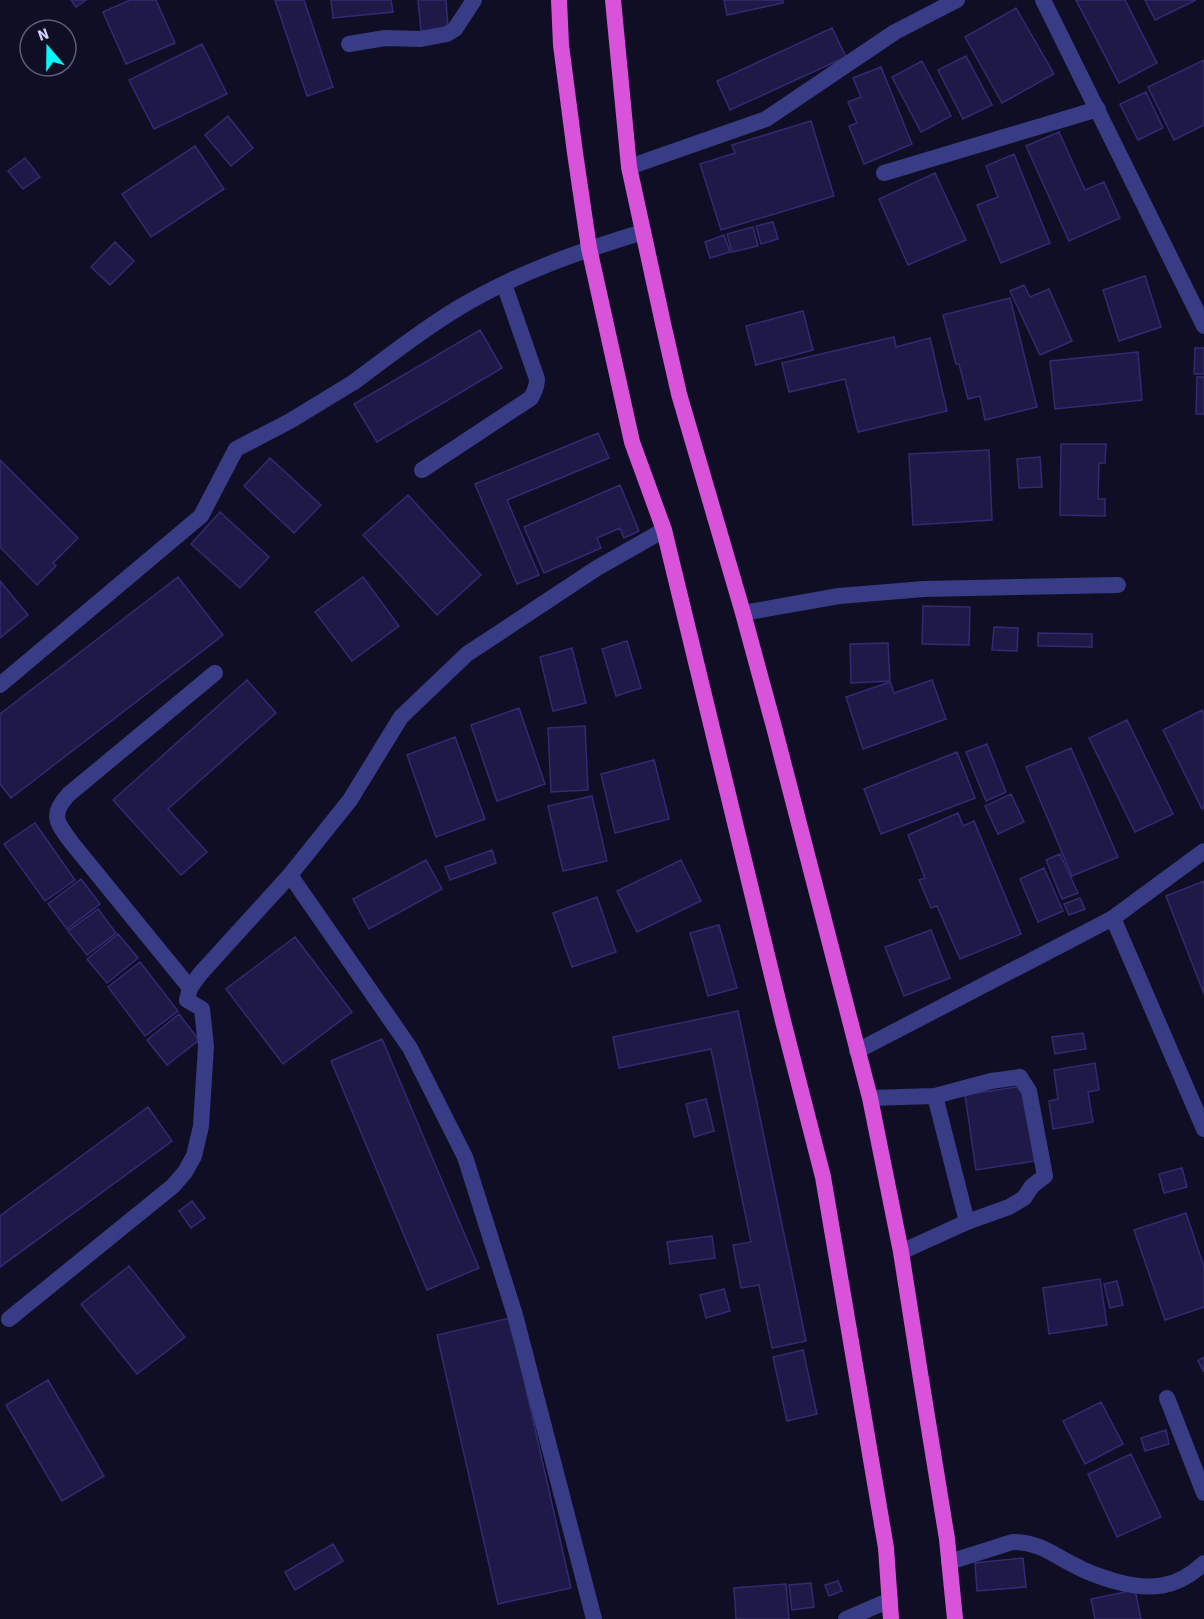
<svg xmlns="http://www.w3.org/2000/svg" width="1204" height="1619" viewBox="0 0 1204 1619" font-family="'Source Sans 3',sans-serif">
  <rect width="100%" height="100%" fill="#100e25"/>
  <path fill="#1e1947" stroke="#322b73" stroke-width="1.5" d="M71,0h15l-10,7z
    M130,0h26l19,43 -49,21 -23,-52z
    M275,0h29l29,87 -26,9z
    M331,0h60l2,12 -60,6z
    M418,0h28l2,28 -27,3z
    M724,0h59v3l-56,12z
    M1076,0h49l32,63 -38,20z
    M1145,0h51l-41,20z
    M1016,8l38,66 -52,29 -37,-66z
    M832,28l14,29 -116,53 -13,-29z
    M202,44l25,50 -73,35 -25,-49z
    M966,56l26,49 -29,14 -25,-49z
    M1204,60v65l-30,15 -26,-53z
    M922,61l29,55 -30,16 -29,-55z
    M881,67l31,77 -48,20 -15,-38 8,-3 -9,-21 13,-5 -8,-19z
    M1146,92l17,36 -25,12 -18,-36z
    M228,116l25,32 -22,18 -26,-31z
    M811,121l23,75 -113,34 -21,-66 35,-11 -3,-8z
    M1059,132l26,58 19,-8 16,36 -51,23 -43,-95z
    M195,146l29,43 -73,48 -29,-43z
    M1014,154l36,89 -49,20 -24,-58 21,-8 -12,-31z
    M25,158l15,19 -17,12 -15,-18z
    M935,173l31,67 -58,25 -29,-66z
    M773,222l5,17 -17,5 -5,-18z
    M753,227l5,19 -26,6 -5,-18z
    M724,235l6,17 -20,6 -5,-16z
    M115,242l19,19 -24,24 -19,-18z
    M1145,276l16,51 -42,14 -16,-51z
    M1024,285l6,12 19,-8 23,52 -32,14 -30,-64z
    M1010,298l27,109 -52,13 -5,-24 -12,3 -9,-35h-3l-13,-49z
    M803,311l10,39 -57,15 -10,-39z
    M480,330l22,38 -125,74 -23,-38z
    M894,337l2,10 34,-9 17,73 -89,21 -13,-53 -56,13 -7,-29z
    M1195,348h9v26h-10z
    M1138,352l4,48 -87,9 -5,-48z
    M1197,377h7v37h-8z
    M598,433l11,25 -102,42 32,75 -22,9 -42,-100z
    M1061,444h45l-1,19h-6l-1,36h7v17l-45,-1z
    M989,450l3,70 -79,5 -4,-71z
    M1040,457l2,30 -23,1 -2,-29z
    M270,458l51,47 -27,28 -50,-47z
    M0,460l78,78 -25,25 3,3 -19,19 -37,-38z
    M620,485l19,46 -15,7 -4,-10 -23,10 4,10 -57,25 -20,-46z
    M408,495l73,80 -44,40 -74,-80z
    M220,512l49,45 -29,31 -49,-44z
    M178,577l45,58 -212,163 -11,-14v-70z
    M363,577l36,49 -47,35 -37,-49z
    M0,581l28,34 -28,23z
    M923,606l47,1 -1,38 -47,-1z
    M994,627l24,1 -1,23 -25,-1z
    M1038,633l54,1v13l-54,-1z
    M627,641l14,47 -25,8 -14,-47z
    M888,643l2,38 -39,2 -1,-39z
    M572,648l14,55 -33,8 -13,-54z
    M247,680l29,33 -108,96 39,43 -26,23 -68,-75z
    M932,680l14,39 -83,30 -17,-52 44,-15 4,11z
    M519,708l26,76 -48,17 -26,-76z
    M1202,710l2,5v93l-2,1 -39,-79z
    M1127,720l46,94 -38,18 -46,-94z
    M585,726l3,64 -37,2 -3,-64z
    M455,737l30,82 -49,18 -29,-82z
    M987,744l19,48 -20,9 -20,-49z
    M1071,748l47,109 -46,19 -46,-109z
    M957,752l18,46 -94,36 -17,-45z
    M654,760l15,59 -54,14 -14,-59z
    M1011,794l13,28 -26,12 -13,-28z
    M592,796l15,65 -44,10 -15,-65z
    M958,813l5,13 11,-5 47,113 -61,25 -23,-53 -6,2 -12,-28 6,-2 -17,-43z
    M35,823l40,57 -30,21 -41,-57z
    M492,850l4,13 -46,17 -5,-13z
    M1060,854l18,39 -16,6 -16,-39z
    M426,860l16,29 -73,40 -16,-30z
    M681,860l20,41 -64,31 -20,-41z
    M1044,868l19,43 -25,11 -18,-43z
    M81,879l19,25 -33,25 -19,-25z
    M1204,881v113l-38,-98z
    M597,897l19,55 -44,15 -19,-54z
    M1080,898l5,11 -16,6 -5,-11z
    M98,909l18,24 -29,22 -19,-24z
    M719,925l18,63 -29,8 -18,-63z
    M931,930l19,48 -46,18 -19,-49z
    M118,934l20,24 -31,25 -20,-24z
    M295,937l57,75 -69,52 -57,-75z
    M140,962l38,49 -33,25 -37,-49z
    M738,1011l68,330 -34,7 -13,-63 -18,3 -8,-43 18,-3 -40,-193 -92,19 -6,-31z
    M179,1014l20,26 -32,25 -20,-25z
    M1083,1033l3,16 -31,5 -3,-17z
    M382,1039l97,229 -52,22 -96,-229z
    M1095,1063l4,27 -11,2 5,30 -40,7 -4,-28 9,-2 -4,-29z
    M1023,1086l12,75 -59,9 -11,-75z
    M706,1099l8,32 -20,6 -8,-33z
    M148,1107l24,34 -172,126v-51z
    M1182,1168l5,19 -23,6 -5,-19z
    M192,1201l13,17 -14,10 -12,-17z
    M1186,1213l18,54v40l-39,13 -31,-90z
    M712,1236l3,22 -45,6 -3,-22z
    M129,1266l56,71 -48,37 -56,-70z
    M1100,1279l7,46 -58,9 -6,-46z
    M1117,1281l6,24 -13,3 -6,-24z
    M724,1289l6,22 -24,7 -6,-23z
    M510,1318l61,270 -73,16 -61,-269z
    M803,1350l14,64 -30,7 -14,-64z
    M1204,1357v15l-6,-11z
    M48,1380l56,96 -42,25 -56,-96z
    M1101,1402l22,42 -38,20 -22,-43z
    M1166,1430l3,14 -24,7 -4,-13z
    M1131,1454l30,63 -44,20 -29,-63z
    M333,1544l10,17 -48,29 -10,-18z
    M1023,1558l3,29 -49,4 -2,-28z
    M838,1581l4,10 -13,5 -4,-11z
    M811,1583l3,24 -22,3 -3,-25z
    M786,1584l3,35h-53l-2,-31z
    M1135,1590l6,29h-46l-4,-20z"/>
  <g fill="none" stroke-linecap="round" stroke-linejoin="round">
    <path stroke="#373c85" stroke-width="16" d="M349,44l36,-6 36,1 26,-5 8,-5 19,-29
      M884,173l214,-64
      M354,382c35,-26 69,-53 106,-75 57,-34 120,-56 183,-75
      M422,470l109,-72c4,-7 6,-12 6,-19l-33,-95
      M743,613l96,-17 85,-7 194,-4
      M190,988l-119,-146c-15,-20 -21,-28 -2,-48l146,-121
      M935,1096l32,126
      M870,1098l65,-2 56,-15 29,-4 9,14 16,85 -13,10 -8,12 -15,9 -42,15 -66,30
      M9,1319l164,-133 12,-14 9,-16 7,-30 5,-80 -4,-37 -15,-9 3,-12 10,-14 90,-99
      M1167,1398l37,95
      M949,1562l63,-20c28,0 41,13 64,24 12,7 25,11 38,15 36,10 62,8 90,-18
      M846,1619l44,-19"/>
    <path stroke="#373c85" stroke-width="16" d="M1043,0l161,326
      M629,167l137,-48 129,-87 62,-32
      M0,685l201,-169 35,-67 54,-28 64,-39
      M1113,918l91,211
      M857,1051l256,-133 91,-67
      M594,1619l-79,-304 -50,-158 -55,-109 -120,-173 60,-75 51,-83 66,-63 130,-86 67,-38"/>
    <path stroke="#d853d9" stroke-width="16" d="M559,0l2,45 14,108 14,95 43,194 32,88 119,491 40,156 63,371 5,71
      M613,0l16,167 35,161 15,66 64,219 31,114 96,371 31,154 19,121 27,166 8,80"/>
  </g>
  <g transform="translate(48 48) rotate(340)"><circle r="28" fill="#100e25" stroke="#5e5c7c" stroke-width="1.5"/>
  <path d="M0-4.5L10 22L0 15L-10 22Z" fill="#00fbfd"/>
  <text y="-9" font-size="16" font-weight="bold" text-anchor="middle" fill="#d3d2ff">N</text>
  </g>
</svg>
